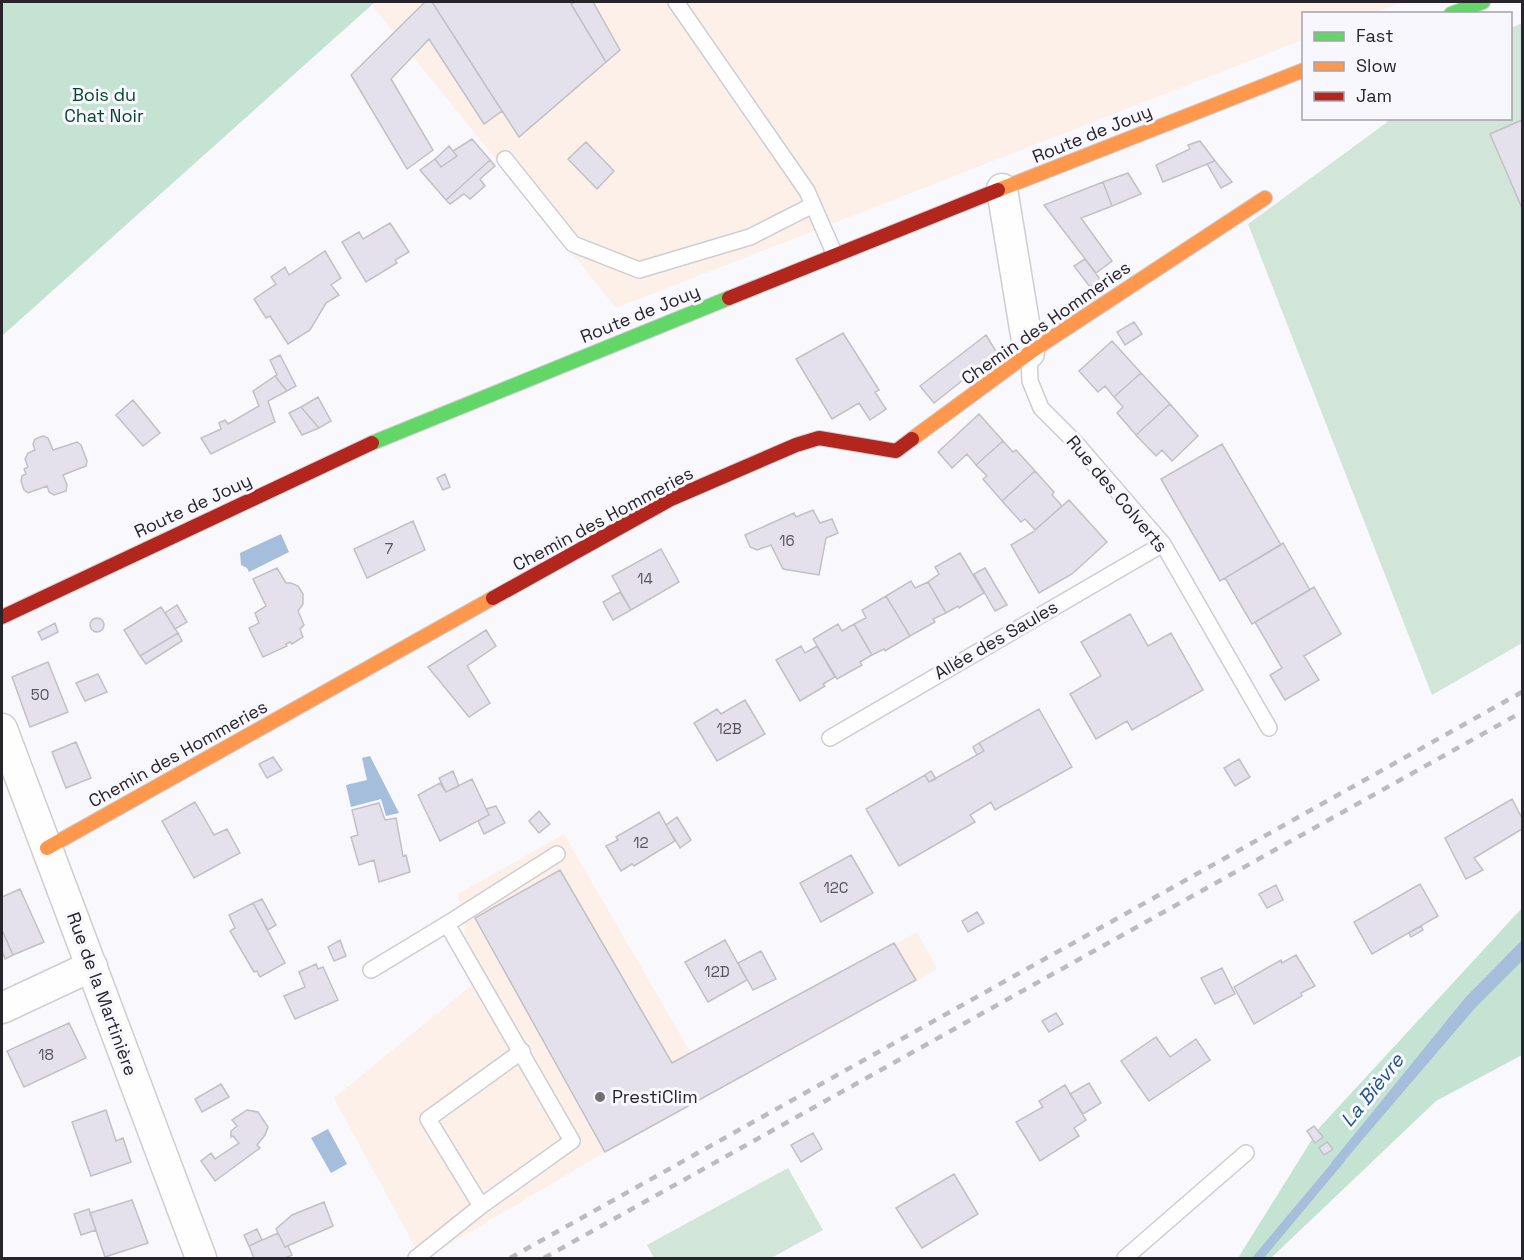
<svg xmlns="http://www.w3.org/2000/svg" width="1524" height="1260" viewBox="0 0 1524 1260" font-family="'Space Grotesk',sans-serif">
  <rect width="100%" height="100%" fill="#f9f8fc"/>
  <path fill="#fcf0e9" d="M375,2h1028l-30,11 -69,1 -1,26 -687,268 -227,-281 -17,-22z
    M564,834l128,221 225,-123 20,37 -332,183 -179,106h-5l-87,-160 139,-114 -15,-90z"/>
  <path fill="#d1e5d9" d="M1522,23v620l-90,52 -184,-471 138,-101 3,-4 121,-1 1,-90z
    M788,1168l35,62 -52,28h-117l-7,-13z"/>
  <path fill="#c5e3d2" d="M2,2h373l-373,334z
    M1522,908v147l-86,46 -165,157h-33l81,-130z"/>
  <path fill="#a4bedc" d="M281,534l8,18 -40,20 -2,-4 -6,-3 -1,-12z
    M370,756l29,57 -13,3 -5,-17 -30,8 -5,-22 21,-5 -5,-22z
    M1522,940v21l-47,47 -124,145 -6,-7 120,-148z
    M328,1129l19,35 -16,9 -20,-35z
    M1340,1153l5,8 -81,97h-12z"/>
  <g fill="none" stroke-linecap="round" stroke-linejoin="round">
    <path stroke="#a4bedc" stroke-width="9" d="M1336,1164l20,-24"/>
  </g>
  <path fill="#e4e1ed" stroke="#c1c0c4" stroke-width="1.5" d="M425,2h7l70,109 -18,13 -55,-85 -38,40 42,71 -26,19 -56,-94z
    M432,2h143l-4,2 35,58 -87,75z
    M575,2h18l27,48 -14,12 -35,-58z
    M1522,120v88l-32,-74z
    M472,139l18,21 -44,40 -26,-30 15,-11 6,8 16,-11 -4,-5z
    M1200,141l15,20 -52,21 -7,-17 34,-16 -2,-4z
    M586,142l28,29 -17,18 -29,-30z
    M449,146l8,10 -16,11 -6,-8z
    M490,160l5,6 -15,13 5,7 -15,13 -6,-5 -14,10 -4,-4z
    M1215,161l17,21 -11,6 -14,-24z
    M1128,173l13,21 -29,12 -9,-24z
    M1103,182l9,24 -31,12 31,43 -16,12 -52,-68z
    M390,223l19,29 -14,8 2,3 -31,19 -24,-40 17,-10 4,7z
    M325,251l16,27 -10,7 8,10 -13,8 -16,27 -22,14 -18,-28 -4,2 -12,-19 22,-15 -5,-7 14,-10 4,8z
    M1085,259l15,20 -10,8 -16,-21z
    M1134,322l8,12 -17,11 -8,-13z
    M843,333l36,57 -4,2 11,17 -16,11 -11,-17 -27,16 -36,-60z
    M986,335l11,18 -63,50 -14,-17z
    M1112,341l29,32 -27,24 -9,-11 -7,6 -19,-21z
    M280,355l16,31 -9,5 -12,-15 2,-1 -7,-15z
    M1141,373l29,31 -34,31 -19,-22 6,-6 -9,-10z
    M275,376l12,15 -19,10 7,21 -64,32 -10,-16 20,-9 -2,-6 6,-3 3,4 31,-18 -6,-15z
    M318,397l13,24 -12,7 -18,-21z
    M133,400l27,33 -17,13 -27,-31z
    M1170,404l28,32 -26,25 -10,-11 -6,6 -20,-21z
    M301,407l18,21 -17,7 -13,-22z
    M979,414l24,27 -27,24 -9,-11 -15,14 -14,-16z
    M43,436l5,2 5,12 24,-8 4,3 6,16 -1,5 -23,9 4,10 -1,6 -12,4 -5,-3 -2,-6 -19,7 -4,-3 -3,-9 1,-5 4,-2 -2,-5 4,-2 -3,-8 3,-6 7,-3 -2,-6 2,-5z
    M1003,441l10,11 3,-2 19,21 -33,30 -19,-22 4,-3 -11,-11z
    M1222,444l59,101 -61,36 -59,-102z
    M1035,471l19,21 -2,3 10,11 -27,24 -10,-11 -4,3 -19,-21z
    M445,474l5,13 -7,3 -6,-12z
    M1069,500l38,42 -35,32 -33,19 -28,-48 22,-13z
    M813,510l7,13 12,-4 6,14 -12,5 -7,37 -36,-6 -12,-24 -14,5 -7,-3 -5,-12 49,-22 2,4z
    M413,521l12,29 -58,28 -13,-29z
    M1283,543l27,47 -58,34 -27,-46z
    M661,549l18,33 -48,28 -19,-34z
    M960,553l24,40 -25,15 -1,-2 -12,7 -18,-31 11,-8 -4,-7z
    M277,568l9,15h5l7,3 5,8v10l-5,7 6,14 -4,4 3,8 -11,7 -2,-2 -4,2 1,2 -24,11 -14,-29 10,-5 -4,-10 11,-7 -13,-27z
    M985,568l22,37 -12,6 -21,-37z
    M911,581l4,7 13,-6 18,31 -13,6 2,3 -25,14 -24,-40z
    M1314,587l27,47 -37,22 15,24 -34,20 -15,-25 12,-7 -27,-46z
    M620,592l11,18 -18,10 -10,-18z
    M886,596l24,40 -25,15 -1,-2 -12,6 -18,-31 12,-6 -4,-8z
    M177,605l10,17 -12,7 -10,-16z
    M161,607l17,26 -38,23 -16,-26z
    M1130,614l18,32 23,-13 32,57 -71,40 -5,-9 -31,18 -26,-45 31,-18 -20,-34z
    M90 625a7 7 0 1 1 14 0a7 7 0 1 1-14 0Z
    M55,623l3,9 -16,8 -4,-8z
    M838,624l4,7 12,-7 18,31 -12,7 2,3 -25,14 -24,-40z
    M486,630l10,16 -29,20 23,37 -21,14 -41,-50z
    M178,633l4,8 -36,23 -6,-8z
    M801,646l4,7 12,-7 18,31 -12,7 2,2 -25,15 -24,-41z
    M48,662l20,50 -38,15 -18,-50z
    M98,674l9,18 -22,9 -9,-18z
    M745,700l20,34 -48,27 -23,-38 23,-14 4,5z
    M1039,709l33,58 -77,43 -4,-8 -21,13 5,7 -76,44 -33,-57 59,-34 4,7 55,-31 -5,-8z
    M76,742l15,36 -25,10 -14,-36z
    M979,743l5,8 -7,4 -4,-8z
    M273,757l9,13 -15,8 -8,-14z
    M1239,759l11,18 -15,9 -11,-18z
    M453,771l6,15 -13,6 -7,-14z
    M931,771l5,8 -7,3 -4,-7z
    M472,779l17,36 -49,26 -22,-46 22,-12 6,9z
    M1512,799l10,19v11l-48,29 9,12 -17,9 -21,-41z
    M195,802l19,33 13,-6 13,24 -46,25 -32,-57z
    M379,803l6,17 11,-2 7,38 3,-1 4,17 -31,10 -5,-22 -15,5 -8,-28 7,-2 -6,-25z
    M496,806l9,17 -21,11 -6,-13 11,-6 -3,-6z
    M539,811l11,13 -11,9 -10,-12z
    M659,812l16,29 -41,25 -2,-2 -11,7 -15,-25 12,-6 -2,-3z
    M677,817l14,23 -11,8 -14,-23z
    M851,855l22,38 -52,29 -21,-39z
    M560,870l112,193 222,-120 22,37 -311,172 -130,-234z
    M1420,884l18,32 -66,38 -18,-32z
    M1276,885l7,15 -16,8 -8,-14z
    M20,889l24,53 -31,13 -11,-25v-33z
    M262,899l14,26 -8,5 -15,-27z
    M253,903l32,60 -25,14 -3,-6 -3,1 -24,-41 5,-3 -6,-13z
    M977,912l7,11 -16,9 -6,-11z
    M1421,926l2,4 -12,7 -2,-4z
    M2,930l11,25 -8,4 -3,-8z
    M340,940l6,16 -12,5 -6,-14z
    M725,940l22,40 -39,22 -23,-40z
    M761,951l15,28 -23,11 -15,-27z
    M1296,955l19,31 -14,7 1,3 -48,28 -20,-37 47,-27 1,3z
    M316,964l2,5 5,-2 15,33 -43,19 -11,-23 21,-9 -6,-15z
    M1222,968l13,26 -20,10 -14,-26z
    M1056,1013l7,11 -14,8 -7,-11z
    M69,1023l17,35 -62,29 -17,-36z
    M1156,1037l14,20 26,-18 14,21 -61,41 -28,-40z
    M1089,1083l12,20 -18,11 -13,-20z
    M221,1084l8,13 -27,15 -7,-13z
    M1065,1085l21,35 -12,8 5,8 -39,25 -24,-39 27,-15 -4,-6z
    M106,1110l10,31 7,-3 8,24 -40,14 -19,-54z
    M247,1110l11,2 10,15 -3,8 -8,10 3,3 -45,33 -14,-20 10,-8 4,6 24,-16 -6,-7 -2,1v-6l6,-5 -5,-6z
    M1314,1126l9,11 -8,6 -8,-12z
    M813,1133l9,16 -21,13 -10,-17z
    M1327,1142l6,7 -9,6 -5,-7z
    M954,1174l24,40 -56,34 -26,-40z
    M132,1200l16,43 -43,14 -15,-44z
    M324,1202l9,24 -48,21 -9,-18 16,-14z
    M89,1209l7,21 -15,5 -7,-21z
    M257,1229l5,11 -13,6 -5,-11z
    M278,1233l7,14 3,-1 4,9 -7,3h-31l-5,-12z"/>
  <g fill="none" stroke-linecap="round" stroke-linejoin="round">
    <g stroke="#cecdd2" stroke-width="18">
      <path id="lane" d="M676,2l131,189 28,64
        M505,159l68,85 66,26 111,-33 63,-32
        M1029,355l1,26 11,27 33,33 89,103 106,184
        M830,738l333,-194
        M371,970l76,-46
        M481,1206l-53,-87 94,-68
        M416,1258l65,-52 91,-65 -125,-217 110,-70
        M1125,1258l121,-105"/>
    </g>
    <g stroke="#cecdd2" stroke-width="33">
      <path id="street" d="M1002,189l27,164
        M2,729l199,529
        M2,1008l90,-42"/>
    </g>
    <g stroke="#cecdd2" stroke-width="16">
      <path id="fast" d="M1451,14l32,-12
        M372,443l357,-145"/>
    </g>
    <g stroke="#cecdd2" stroke-width="16">
      <path id="slow" d="M998,190l306,-120
        M912,439l117,-86 236,-155
        M47,848l446,-250"/>
    </g>
    <g stroke="#cecdd2" stroke-width="16">
      <path id="jam" d="M729,298l269,-108
        M493,598l178,-99 125,-54 23,-7 77,13 16,-12
        M2,617l370,-174"/>
    </g>
    <use href="#lane" stroke="#fefeff" stroke-width="15"/>
    <use href="#street" stroke="#fefeff" stroke-width="30"/>
    <use href="#fast" stroke="#63d668" stroke-width="14"/>
    <use href="#slow" stroke="#ff974d" stroke-width="14"/>
    <use href="#jam" stroke="#b3261e" stroke-width="14"/>
    <path stroke="#bdbcbd" stroke-width="4.5" stroke-dasharray="8 8" stroke-linecap="butt" d="M510,1258l1012,-566
      M544,1258l978,-546"/>
  </g>
  <circle fill="#706f74" stroke="#f8f7fd" stroke-width="2" cx="600" cy="1097" r="6"/>
  <g text-anchor="middle" stroke-width="6" stroke-linejoin="round" paint-order="stroke">
    <g font-size="15" fill="#56545c">
      <text x="787" y="546">16</text>
      <text x="389" y="554">7</text>
      <text x="645" y="584">14</text>
      <text x="40" y="700">50</text>
      <text x="729" y="734">12B</text>
      <text x="641" y="848">12</text>
      <text x="836" y="893">12C</text>
      <text x="717" y="977">12D</text>
      <text x="46" y="1060">18</text>
    </g>
    <g font-size="18" fill="#034728" stroke="#f8f7fd">
      <text x="104" y="101">Bois du<tspan x="104" dy="21">Chat Noir</tspan></text>
    </g>
    <g font-size="18" fill="#27252b" stroke="#f8f7fd">
      <text transform="translate(1092 134) rotate(-22)" y="6">Route de Jouy</text>
      <text transform="translate(640 314) rotate(-22)" y="6">Route de Jouy</text>
      <text transform="translate(1046 323) rotate(-35)" y="6">Chemin des Hommeries</text>
      <text transform="translate(1117 494) rotate(50)" y="6">Rue des Colverts</text>
      <text transform="translate(193 506) rotate(-25)" y="6">Route de Jouy</text>
      <text transform="translate(603 519) rotate(-28)" y="6">Chemin des Hommeries</text>
      <text transform="translate(996 640) rotate(-30)" y="6">Allée des Saules</text>
      <text transform="translate(178 754) rotate(-29)" y="6">Chemin des Hommeries</text>
      <text transform="translate(102 994) rotate(70)" y="6">Rue de la Martinière</text>
    </g>
    <g font-size="18" fill="#27252b" stroke="#f8f7fd" text-anchor="start">
      <text x="612" y="1103">PrestiClim</text>
    </g>
    <g font-size="20" font-style="italic" fill="#20568a" stroke="#f8f7fd">
      <text transform="translate(1372 1090) rotate(-51)" y="7">La Bièvre</text>
    </g>
  </g>
  <rect width="1524" height="1260" fill="none" stroke="#27252b" stroke-width="6"/>
  <rect x="1302" y="12" width="210" height="108" fill="#f8f7fd" stroke="#a4a3a9" stroke-width="1.5"/>
  <rect x="1314" y="32" width="30" height="9" fill="#63d668" stroke="#a4a3a9" stroke-width="1.5"/>
  <text x="1356" y="42" font-size="18" fill="#27252b">Fast</text>
  <rect x="1314" y="62" width="30" height="9" fill="#ff974d" stroke="#a4a3a9" stroke-width="1.5"/>
  <text x="1356" y="72" font-size="18" fill="#27252b">Slow</text>
  <rect x="1314" y="92" width="30" height="9" fill="#b3261e" stroke="#a4a3a9" stroke-width="1.5"/>
  <text x="1356" y="102" font-size="18" fill="#27252b">Jam</text>
</svg>
